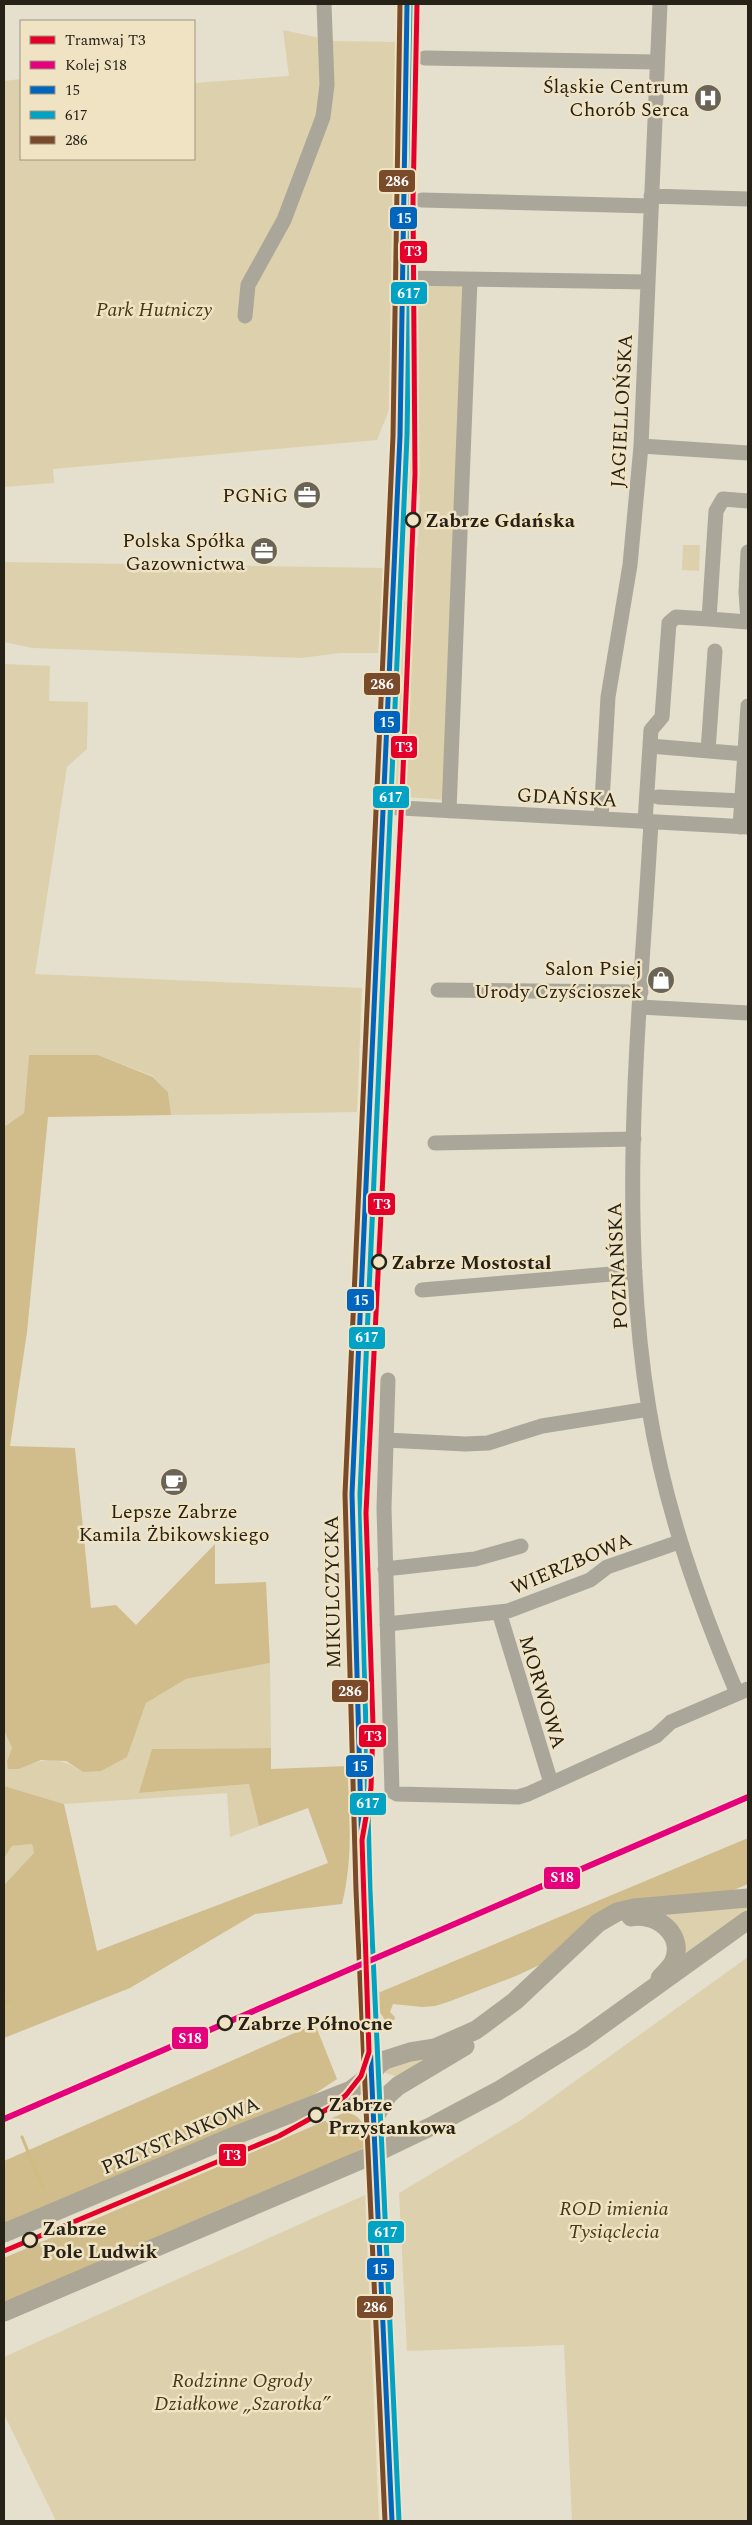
<svg xmlns="http://www.w3.org/2000/svg" width="752" height="2525" viewBox="0 0 752 2525" font-family="Spectral,serif">
  <rect width="100%" height="100%" fill="#e5dfce"/>
  <path fill="#ddd0ac" d="M283,30l51,11 62,1 -7,368 -12,30 -324,29 1,14 -50,4v-406l17,-2v80h173v-76l95,-7z
    M464,284l-15,516 -44,-3 -8,-3 -2,-9 6,-159 3,-25h3l2,-55h9l2,-52h-12l-4,41 6,-250z
    M683,545h17l-1,26 -17,-1z
    M4,562l380,6 -6,85h-38l-39,5 -268,-10 -29,-6z
    M4,664l46,2 -1,35 39,1 -1,47 -20,18 -32,207 327,14 -5,124 -186,3 -3,-23 -15,-16 -55,-21 -69,1 -5,57 -20,14z
    M270,1663l1,85 -119,1 -12,44 109,-9 10,42 -29,11 -3,-44 -163,11 -60,-18v-56l8,18 -5,13 12,8c28,-12 38,-13 64,3l44,-15 19,-54 40,-24z
    M32,1844l2,9 -30,32v-27l8,-12z
    M748,1902v11l-68,49 -25,-51z
    M748,1957v564h-176l-8,-176 -157,6 -8,-158 122,-73z
    M438,2054l-41,23 -14,-5v-5z
    M365,2195l14,326h-323l-52,-107v-57z"/>
  <path fill="#d0bd8b" d="M29,1055h69l55,22 15,15 3,23 -123,2 -21,215 -17,114 65,2 16,160 25,-3 20,20 79,-81v40l51,-2 4,81 -84,16 -40,24 -19,54 -26,14 -18,1 -17,-11 -25,-1 -22,9h-11l-1,-8 5,-13 -8,-18v-603l20,-14z
    M271,1748v21l76,-3c3,45 6,95 -5,138l-87,10 -125,74 -126,50v-153l30,-32 -2,-9 -20,2 -8,12v-72l60,18 33,147 231,-88 -20,-55 -49,18 -10,-42 -110,9 13,-44z
    M748,1838v46l-26,11 -71,6 -103,60 -32,15 -68,26 -13,4 -13,1 -29,-3 -3,8 5,5 -1,3h-9l-6,-9 -1,-18z
    M315,2024l22,55 -24,16 -309,131v-65z
    M346,2112c20,5 18,17 19,35l-29,15 -332,142v-46z"/>
  <g fill="none" stroke-linecap="round" stroke-linejoin="round">
    <path stroke="#d1bb80" stroke-width="3" d="M4,2003l6,-3
      M22,2137l21,51"/>
    <path stroke="#bfb9a9" stroke-width="19" stroke-dasharray="19 9" stroke-linecap="butt" d="M363,1890l5,104"/>
    <path stroke="#aaa699" stroke-width="15" d="M425,58l231,4
      M651,196l97,3
      M422,200l228,6
      M403,278l244,4
      M245,316l3,-31 36,-65 39,-103 4,-32 -3,-81
      M641,446l107,7
      M748,501l-25,-2 -7,12 -7,108 39,3
      M748,552l-2,40 2,29
      M650,746l95,8
      M708,751l7,-100
      M658,797l84,4
      M383,807l365,20
      M449,811l21,-531
      M601,819l7,-122 22,-132 11,-119 19,-442
      M645,822l6,-92 11,-13 7,-94 7,-6 33,2
      M651,822c-11,195 -34,393 -2,587 16,99 49,192 88,284
      M740,827l8,-121
      M438,990l203,2
      M640,1007l108,6
      M435,1143l199,-4
      M422,1290l213,-18
      M388,1380l-4,128 8,283 5,3 121,3 10,-3 128,-58 15,-14 77,-33
      M386,1440l79,4 23,-1 54,-17 107,-17
      M385,1569l90,-10 46,-13
      M499,1612l52,171
      M387,1624l121,-13 82,-31 17,-13 72,-25
      M372,2074l20,447"/>
    <path stroke="#aca696" stroke-width="19" d="M363,1890l-11,-396 48,-1058 7,-432
      M631,1917c27,-5 55,19 42,46 -3,5 -9,11 -13,15
      M368,1994l4,80
      M374,2118l14,-23 10,-9 67,-40
      M4,2233l235,-99 112,-44 21,-16 6,-9 7,-5 25,-8 25,-4 41,-18 39,-29 83,-78 19,-11 17,-4 114,-10
      M4,2312l359,-153 71,-34 64,-34 83,-51 167,-120"/>
    <g stroke="#efe3c4" stroke-width="9">
      <path id="bus-1" d="M392,2521l-29,-631 -11,-396 48,-1058 7,-432"/>
    </g>
    <g stroke="#efe3c4" stroke-width="9">
      <path id="bus-2" d="M399,2521l-29,-631 -10,-396 47,-1058 7,-432"/>
    </g>
    <g stroke="#efe3c4" stroke-width="9">
      <path id="bus-3" d="M385,2521l-29,-631 -11,-396 48,-1058 7,-432"/>
    </g>
    <use href="#bus-1" stroke="#0065bd" stroke-width="5"/>
    <use href="#bus-2" stroke="#02a2c5" stroke-width="5"/>
    <use href="#bus-3" stroke="#7a4b2a" stroke-width="5"/>
    <g stroke="#efe3c4" stroke-width="10">
      <path id="rail-1" d="M4,2119l744,-322"/>
    </g>
    <use href="#rail-1" stroke="#e5007d" stroke-width="6"/>
    <g stroke="#efe3c4" stroke-width="9">
      <path id="tram-1" d="M4,2251l275,-115 54,-30 13,-11 15,-19 8,-24 -7,-212 9,-52 2,-63 -7,-212 36,-717 13,-322 -2,-274 4,-196"/>
    </g>
    <use href="#tram-1" stroke="#e4002b" stroke-width="5"/>
  </g>
  <defs>
    <g id="hospital-disc" transform="scale(1.4375)"><circle r="9.5" fill="#6a6457" stroke="#efe3c4"/><path d="M-5-5h3v3.5h4V-5h3V5h-3V1.5h-4V5h-3Z" fill="#fff"/></g>
    <g id="office-disc" transform="scale(1.4375)"><circle r="9.5" fill="#6a6457" stroke="#efe3c4"/><path d="M-6-3h4V-5.5h4V-3h4V5H-6ZM-1-4.5V-3h2v-1.5ZM-6 0V1H6V0Z" fill="#fff"/></g>
    <g id="shop-disc" transform="scale(1.4375)"><circle r="9.5" fill="#6a6457" stroke="#efe3c4"/><path d="M-5-2.5h2.3a2.7 3.5 0 0 1 5.4 0H5L5.5 6h-11ZM-1.5-2.5h3a1.5 2.3 0 0 0-3 0Z" fill="#fff"/></g>
    <g id="cafe-disc" transform="scale(1.4375)"><circle r="9.5" fill="#6a6457" stroke="#efe3c4"/><path d="M-5.5-4.5H6V0H3Q3 3.5 0 3.5H-2.5Q-5.5 3.5-5.5 0ZM3-3.2v2h1.7v-2ZM-6 4.5H4V6H-6Z" fill="#fff"/></g>
  </defs>
  <g fill-rule="evenodd">
    <use href="#hospital-disc" x="708" y="98"/>
    <use href="#office-disc" x="307" y="495"/>
    <use href="#office-disc" x="264" y="551"/>
    <use href="#shop-disc" x="661" y="980"/>
    <use href="#cafe-disc" x="174" y="1482"/>
  </g>
  <g fill="#efe3c4" stroke="#272217" stroke-width="2.5">
    <circle cx="413" cy="520" r="7"/>
    <circle cx="379" cy="1262" r="7"/>
    <circle cx="225" cy="2023" r="7"/>
    <circle cx="316" cy="2115" r="7"/>
    <circle cx="30" cy="2240" r="7"/>
  </g>
  <g text-anchor="middle" stroke-width="5" stroke-linejoin="round" paint-order="stroke">
    <g font-size="20" fill="#272217" stroke="#efe3c4" text-anchor="end">
      <text x="689" y="93">Śląskie Centrum<tspan x="689" dy="23">Chorób Serca</tspan></text>
      <text x="288" y="502">PGNiG</text>
      <text x="245" y="547">Polska Spółka<tspan x="245" dy="23">Gazownictwa</tspan></text>
      <text x="642" y="975">Salon Psiej<tspan x="642" dy="23">Urody Czyścioszek</tspan></text>
      <text x="174" y="1518" text-anchor="middle">Lepsze Zabrze<tspan x="174" dy="23">Kamila Żbikowskiego</tspan></text>
    </g>
    <g font-size="20" font-style="italic" fill="#453917" stroke="#efe3c4">
      <text x="154" y="316">Park Hutniczy</text>
      <text x="614" y="2215">ROD imienia<tspan x="614" dy="23">Tysiąclecia</tspan></text>
      <text x="242" y="2387">Rodzinne Ogrody<tspan x="242" dy="23">Działkowe „Szarotka”</tspan></text>
    </g>
    <g font-size="20" fill="#272217" stroke="#efe3c4">
      <text transform="translate(621 411) rotate(-87)" y="7">JAGIELLOŃSKA</text>
      <text transform="translate(567 797) rotate(3)" y="7">GDAŃSKA</text>
      <text transform="translate(617 1266) rotate(-93)" y="7">POZNAŃSKA</text>
      <text transform="translate(571 1563) rotate(-23)" y="7">WIERZBOWA</text>
      <text transform="translate(332 1592) rotate(-91)" y="7">MIKULCZYCKA</text>
      <text transform="translate(543 1692) rotate(73)" y="7">MORWOWA</text>
      <text transform="translate(180 2135) rotate(-23)" y="7">PRZYSTANKOWA</text>
    </g>
    <g font-size="20" font-weight="bold" fill="#272217" stroke="#efe3c4" text-anchor="start">
      <text x="425" y="527">Zabrze Gdańska</text>
      <text x="391" y="1269">Zabrze Mostostal</text>
      <text x="237" y="2030">Zabrze Północne</text>
      <text x="328" y="2111">Zabrze<tspan x="328" dy="23">Przystankowa</tspan></text>
      <text x="42" y="2235">Zabrze<tspan x="42" dy="23">Pole Ludwik</tspan></text>
    </g>
  </g>
  <g stroke="#efe3c4" stroke-width="2">
    <rect x="378" y="169" width="38" height="24" rx="5" fill="#7a4b2a"/>
    <rect x="389" y="206" width="29" height="24" rx="5" fill="#0065bd"/>
    <rect x="399" y="240" width="29" height="24" rx="5" fill="#e4002b"/>
    <rect x="390" y="281" width="38" height="24" rx="5" fill="#02a2c5"/>
    <rect x="363" y="672" width="38" height="24" rx="5" fill="#7a4b2a"/>
    <rect x="373" y="710" width="28" height="24" rx="5" fill="#0065bd"/>
    <rect x="390" y="735" width="28" height="24" rx="5" fill="#e4002b"/>
    <rect x="372" y="785" width="38" height="24" rx="5" fill="#02a2c5"/>
    <rect x="367" y="1192" width="29" height="24" rx="5" fill="#e4002b"/>
    <rect x="346" y="1288" width="29" height="24" rx="5" fill="#0065bd"/>
    <rect x="348" y="1326" width="38" height="24" rx="5" fill="#02a2c5"/>
    <rect x="331" y="1679" width="38" height="24" rx="5" fill="#7a4b2a"/>
    <rect x="358" y="1724" width="29" height="24" rx="5" fill="#e4002b"/>
    <rect x="345" y="1754" width="29" height="24" rx="5" fill="#0065bd"/>
    <rect x="349" y="1792" width="38" height="24" rx="5" fill="#02a2c5"/>
    <rect x="543" y="1866" width="38" height="24" rx="5" fill="#e5007d"/>
    <rect x="171" y="2026" width="38" height="24" rx="5" fill="#e5007d"/>
    <rect x="218" y="2143" width="29" height="24" rx="5" fill="#e4002b"/>
    <rect x="367" y="2220" width="38" height="24" rx="5" fill="#02a2c5"/>
    <rect x="366" y="2257" width="29" height="24" rx="5" fill="#0065bd"/>
    <rect x="356" y="2295" width="38" height="24" rx="5" fill="#7a4b2a"/>
  </g>
  <g font-size="14" text-anchor="middle" font-weight="bold" fill="#fff">
    <text x="397" y="186">286</text>
    <text x="404" y="223">15</text>
    <text x="413" y="256">T3</text>
    <text x="409" y="298">617</text>
    <text x="382" y="689">286</text>
    <text x="387" y="727">15</text>
    <text x="404" y="752">T3</text>
    <text x="391" y="802">617</text>
    <text x="382" y="1209">T3</text>
    <text x="361" y="1305">15</text>
    <text x="367" y="1342">617</text>
    <text x="350" y="1696">286</text>
    <text x="373" y="1741">T3</text>
    <text x="360" y="1771">15</text>
    <text x="368" y="1808">617</text>
    <text x="562" y="1882">S18</text>
    <text x="190" y="2043">S18</text>
    <text x="232" y="2160">T3</text>
    <text x="386" y="2237">617</text>
    <text x="380" y="2274">15</text>
    <text x="375" y="2312">286</text>
  </g>
  <rect width="752" height="2525" fill="none" stroke="#272217" stroke-width="10"/>
  <rect x="20" y="20" width="175" height="140" fill="#efe3c4" stroke="#9f967f"/>
  <rect x="30" y="36" width="25" height="8" fill="#e4002b" stroke="#9f967f"/>
  <text x="65" y="45" font-size="15" fill="#272217">Tramwaj T3</text>
  <rect x="30" y="61" width="25" height="8" fill="#e5007d" stroke="#9f967f"/>
  <text x="65" y="70" font-size="15" fill="#272217">Kolej S18</text>
  <rect x="30" y="86" width="25" height="8" fill="#0065bd" stroke="#9f967f"/>
  <text x="65" y="95" font-size="15" fill="#272217">15</text>
  <rect x="30" y="111" width="25" height="8" fill="#02a2c5" stroke="#9f967f"/>
  <text x="65" y="120" font-size="15" fill="#272217">617</text>
  <rect x="30" y="136" width="25" height="8" fill="#7a4b2a" stroke="#9f967f"/>
  <text x="65" y="145" font-size="15" fill="#272217">286</text>
</svg>
